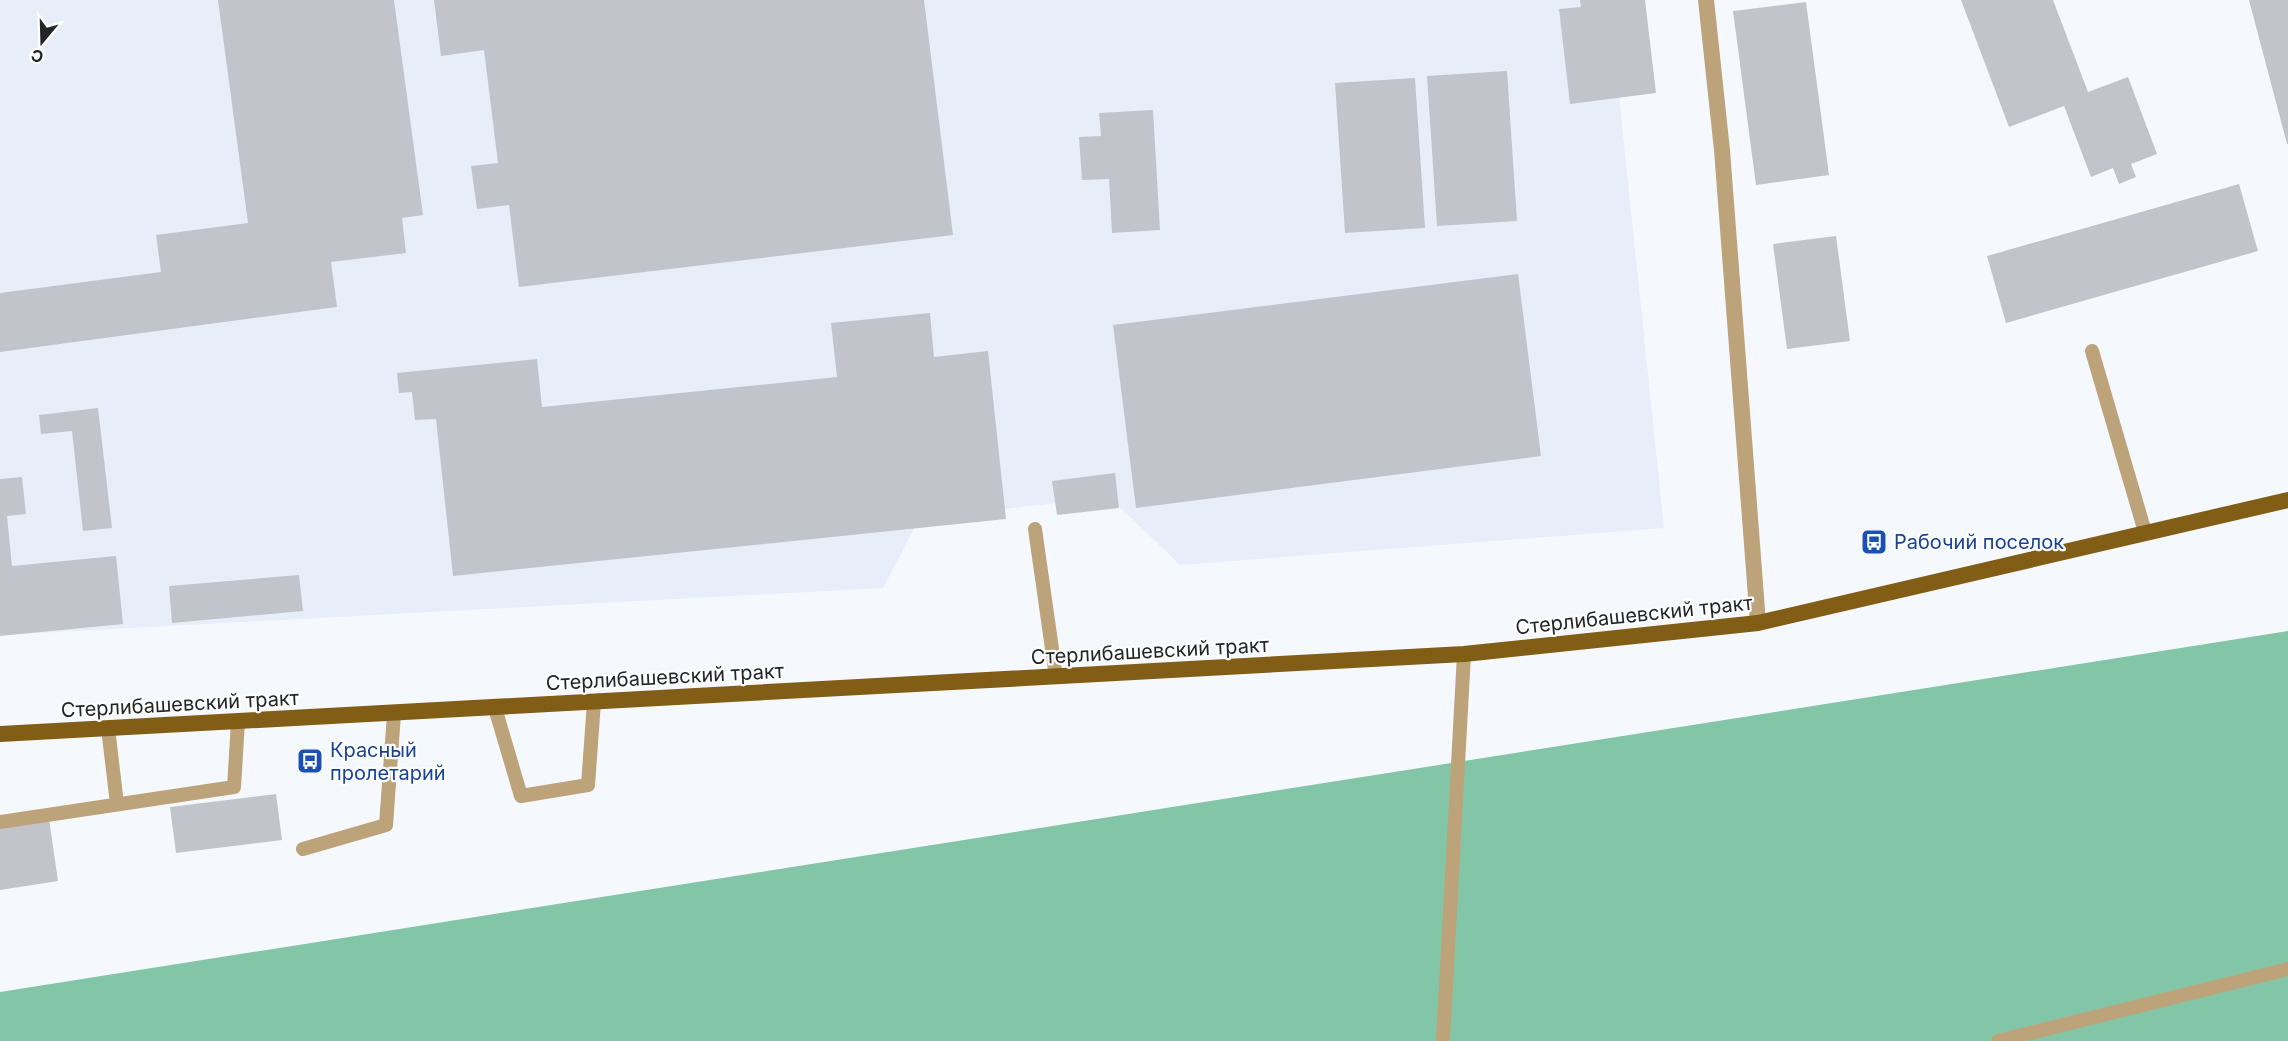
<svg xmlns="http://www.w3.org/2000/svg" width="2288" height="1041" viewBox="0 0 2288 1041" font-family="Inter,sans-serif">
  <rect width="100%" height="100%" fill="#f5f9fe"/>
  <path fill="#e7eef9" d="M0,0h1609l55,528 -484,37 -71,-68 -190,22 -36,69 -883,47z"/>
  <path fill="#83c6a7" d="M2288,631v410h-2288v-49z"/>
  <path fill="#c1c5cb" d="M218,0h176l29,215 -21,3 4,35 -75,9 6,45 -337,45v-59l161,-21 -5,-37 92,-12z
    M434,0h490l29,235 -434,52 -10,-82 -32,4 -6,-43 27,-3 -14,-113 -43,6z
    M1580,0h65l11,93 -86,11 -11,-95 22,-2z
    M1961,0h92l35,92 40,-15 29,77 -26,10 5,13 -17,7 -6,-16 -22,9 -27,-71 -55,21z
    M2249,0h39v144h-1z
    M1806,2l23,173 -73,10 -23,-174z
    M1507,71l10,150 -80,5 -10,-150z
    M1415,78l10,150 -80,5 -10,-150z
    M1153,110l7,120 -48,3 -3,-54 -27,1 -3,-43 22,-1 -2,-23z
    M2239,184l19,67 -252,72 -19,-67z
    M1836,236l14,105 -63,8 -14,-105z
    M1518,274l23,182 -405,52 -23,-183z
    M930,313l4,44 54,-6 18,168 -553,57 -17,-157 -21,1 -3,-28 -13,1 -2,-20 140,-14 5,48 295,-30 -6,-54z
    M98,408l14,120 -29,3 -11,-100 -31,3 -2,-19z
    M1115,473l4,35 -62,7 -5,-34z
    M22,477l4,37 -19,2 5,50 104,-10 7,68 -123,12v-157z
    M299,575l4,36 -131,12 -3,-37z
    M276,794l6,46 -106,13 -6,-46z
    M49,819l9,62 -58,9v-63z"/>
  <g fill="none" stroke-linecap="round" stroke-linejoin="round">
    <path stroke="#bda37a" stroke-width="14" d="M2092,351l53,181
      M1035,529l21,148
      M495,708l26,88 67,-11 6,-83
      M108,728l9,76
      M0,822l234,-35 4,-65
      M303,849l83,-24 8,-111
      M1443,1041l21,-387
      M1998,1041l290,-72"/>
    <path stroke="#bda37a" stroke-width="16" d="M1706,0l16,150 36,473"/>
    <path stroke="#815d16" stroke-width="16" d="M0,734l1464,-80 294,-31 530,-123"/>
  </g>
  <defs>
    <g id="bus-square" transform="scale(1.35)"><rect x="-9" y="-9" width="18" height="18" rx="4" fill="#1a4fb4" stroke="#fff"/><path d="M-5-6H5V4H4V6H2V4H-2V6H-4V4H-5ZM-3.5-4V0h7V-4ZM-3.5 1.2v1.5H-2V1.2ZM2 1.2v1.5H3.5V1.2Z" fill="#fff"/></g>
  </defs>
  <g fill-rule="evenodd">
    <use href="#bus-square" x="1874" y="542"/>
    <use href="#bus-square" x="310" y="761"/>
  </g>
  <g text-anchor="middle" stroke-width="4.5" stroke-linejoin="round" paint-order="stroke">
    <g font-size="20" fill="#164399" stroke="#fff" text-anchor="start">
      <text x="1894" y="549">Рабочий поселок</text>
      <text x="330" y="757">Красный<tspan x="330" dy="23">пролетарий</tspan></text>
    </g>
    <g font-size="20" fill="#232527" stroke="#fff">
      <text transform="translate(1634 615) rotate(-6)" y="7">Стерлибашевский тракт</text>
      <text transform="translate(1150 651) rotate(-3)" y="7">Стерлибашевский тракт</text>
      <text transform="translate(665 677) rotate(-3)" y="7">Стерлибашевский тракт</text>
      <text transform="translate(180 704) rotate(-3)" y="7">Стерлибашевский тракт</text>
    </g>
  </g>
  <g transform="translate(42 42) rotate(199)" stroke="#ffffff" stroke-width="4.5" paint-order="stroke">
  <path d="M0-4.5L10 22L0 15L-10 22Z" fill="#232527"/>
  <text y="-9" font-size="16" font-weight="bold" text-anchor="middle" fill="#232527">С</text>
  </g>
</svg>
